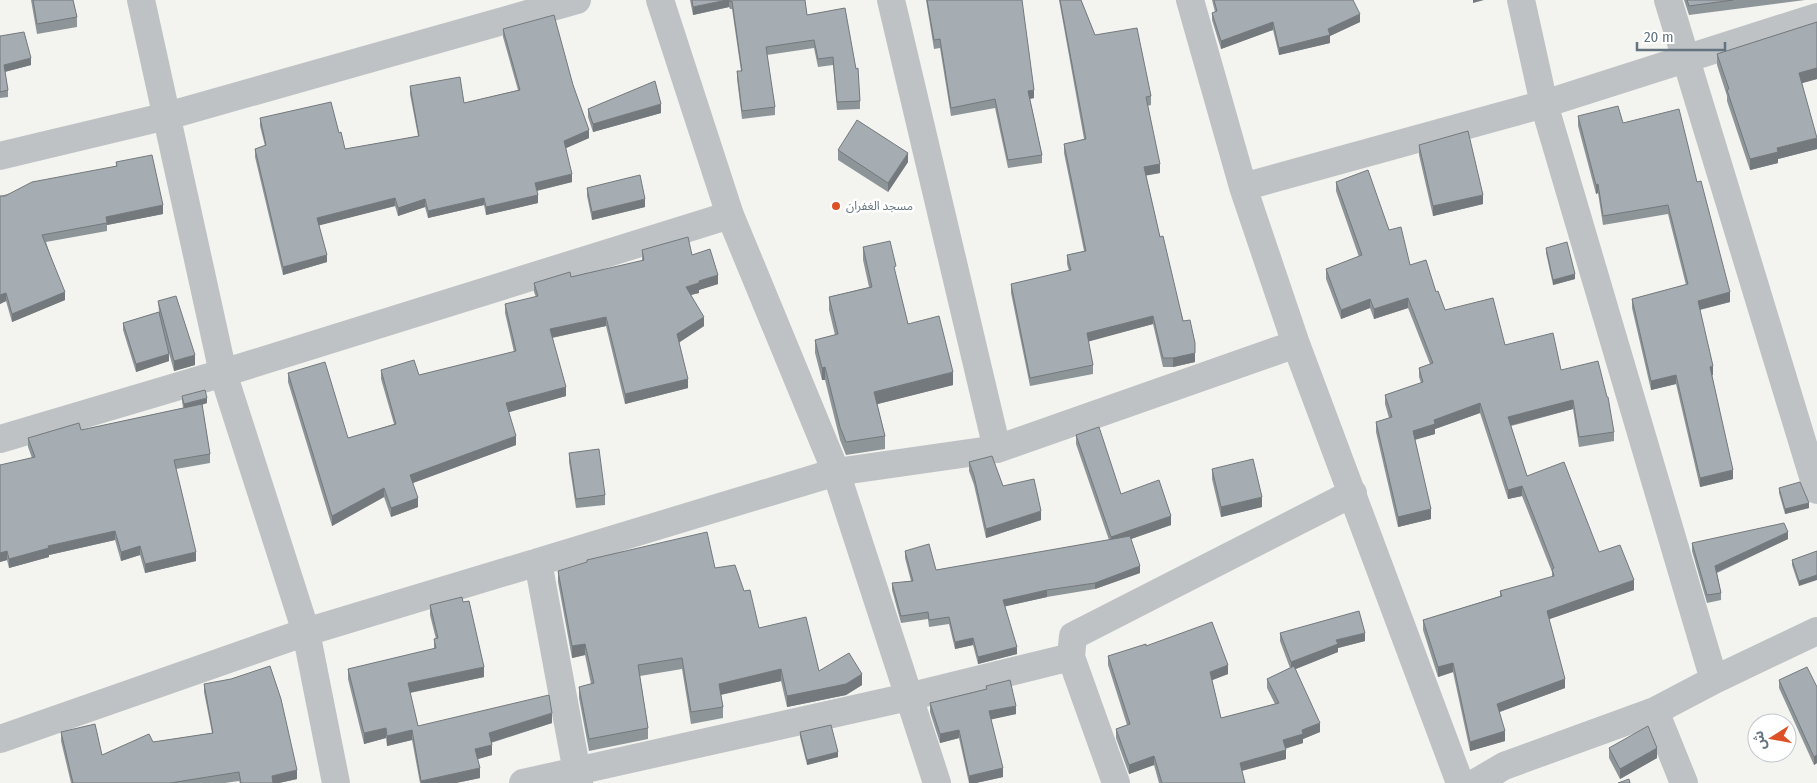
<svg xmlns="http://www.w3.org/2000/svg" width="1817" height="783" viewBox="0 0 1817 783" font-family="'Fira Sans Condensed','Noto Sans Arabic',sans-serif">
  <rect width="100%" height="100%" fill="#f3f4ef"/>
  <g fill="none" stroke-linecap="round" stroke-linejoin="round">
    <path stroke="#bec2c5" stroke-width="28" d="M141,0l82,373 83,259 30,151
      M660,0l70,215 106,257 101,311
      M891,0l106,449
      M1190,0l53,187 53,157 164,439
      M1521,0l23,104 170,576
      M1668,0l149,490
      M0,156l167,-40 410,-116
      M1243,187l301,-83 273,-87
      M0,439l223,-66 507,-158
      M538,562l41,221
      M1655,711l29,72
      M0,739l306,-107 530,-160 161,-23 299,-105
      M523,783l385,-86 163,-40
      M1116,783l-45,-126 2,-21 280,-143
      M1475,783l29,-17 151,-55 59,-31 103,-49"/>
  </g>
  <path fill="#8e9599" d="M31,0h42l4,17v10l-40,7z
    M690,0h115l2,15 38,-7 15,93v8l-23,1 -4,-45 -15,2 -4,-19 -47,7 8,52v8l-33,4 -5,-40v-8h4l-9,-62h-2l-1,-2 -36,8z
    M926,0h96l12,98 -4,1 12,56v8l-34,5 -13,-60 -44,8 -11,-68 -6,1z
    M1059,0h22l14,35 56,61v9l-4,1 13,67 -14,2 14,62 35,125 -22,5h-10l-10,-43 -65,17 5,24v9l-63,12 -19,-93v-9l58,-13 -2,-7v-9l17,-4 -20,-98v-9l20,-5z
    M1212,0h141l7,22 -30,14v7l-51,12 -6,-25 -52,19 -9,-29v-7l3,-1z
    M1684,0h121l-116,15z
    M1817,22v57l-15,4 15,66 -39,10v4l-28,7 -23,-69v-5l-10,-31v-11z
    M503,29l70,56 16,53 -23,10 6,34 -35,9 1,12 -52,12 -2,-10 -56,13 -3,-11 -27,9 -3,-10 -76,19 8,37 -44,13 -28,-118v-8l10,-3 -5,-20v-8l79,15 6,16 73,-13 -8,-42v-8l54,17 54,-13 -15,-53z
    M0,36l31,29 -26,7 3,18v7l-8,1z
    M588,109l73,4 -68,19 -5,-15z
    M1578,116l45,7 74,59 33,120 -30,8 13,65h-1l21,104 -33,8 -24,-103 -25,6 -19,-82v-9l54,-14 -18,-71 -65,11 -5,-32 -2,1 -18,-68z
    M1419,145l64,59 -50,12 -14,-61z
    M838,150l70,12 -20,30 -50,-32z
    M116,162l47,52 -56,11v6l-61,11 19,58 -53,22 -6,-21 -6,3v-108l116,-30z
    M1336,182l53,48 21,35 26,27 9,18 60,35 56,25 53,62v9l-35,6 -6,-38 -62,17 16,50 107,114 -85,29 16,69 -66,24 6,29 -35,10 -17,-79 -15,5 -15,-47v-10l77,-24v-5l52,-14v-5l-30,-76 -14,3 -28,-86 -45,16v5l-20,6 16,79 -33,8 -22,-95v-10l13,-4 -4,-14v-9l36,-12 -2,-6v-9l11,-4 -22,-56 -34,11 -4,-11 -29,11 -15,-40v-10l33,-12 -23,-66z
    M587,188l58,19 -53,13 -5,-24z
    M863,247l33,29 12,48 45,61 -76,19 8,32v13l-39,6 -6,-15 -15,-60h-3l-7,-27v-13l20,-5 -6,-25v-13l40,-10 -6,-27z
    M1546,248l29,31 -22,6 -7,-32z
    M642,250l50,5 26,29 -19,6v3l-8,2 13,31 -25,16 9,46 -63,16 -19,-78 -54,12 14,58 -58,16 8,33 -103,38 5,24 -27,10 -7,-20 -52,29 -44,-144v-9l60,65 46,-14 -13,-45v-9l38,5 95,-23 -9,-39v-9l31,-7 -2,-5v-9l37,-6 71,-16z
    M158,301l37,64 -21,6 -10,-36 5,26 -33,11 -13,-42v-7l36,-11z
    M182,396l25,7 -5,2 8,49v9l-34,6 20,92 -51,12 -5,-18 -19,6 -6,-21 -66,15v2l-40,11 -2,-8 -7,2v-97l32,-7 -4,-11v-9l53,-8 102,-22 -1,-7z
    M1076,435l45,59 50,31 -40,14 9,34 -45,16 -48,8 -42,9 12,48 -39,10 -5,-19 -18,4 -6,-25 -20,3 -1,-8 -27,4 -9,-33v-7l19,-2 -6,-23v-7l31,19 173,-30 -33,-96z
    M569,453l36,42v10l-29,3 -7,-46z
    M969,462l34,24 38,34 -55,18 -12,-53 -5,-14z
    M1212,469l50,38 -41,10 -9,-38z
    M1779,488l30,20 -24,6 -6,-21z
    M1788,539l-71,34 4,20v7l-14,3 -15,-52v-8z
    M1817,551l-18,35 -7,-21v-5z
    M715,568l29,23 15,37 60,43 43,14 -16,10 -59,12 -6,-26 -60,14 2,12v11l-32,6 -9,-55 -42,7 8,52v11l-59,12 -10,-53v-11l12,-3 -6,-29 -13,3 -14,-76v-11z
    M430,605l54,72 -74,16 8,33 134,-3 -61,20 1,12 -15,4 3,19 -24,5h-36l-8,-43 -25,6 -1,-8 -22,6 -16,-65v-10l86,-20v-10h2l-6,-24z
    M1280,633l85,8 -27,7v4l-43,17 25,63 -17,7v4l-18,6 1,10 -44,12 3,12h-86l-5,-18 -25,9 -13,-36v-9l11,-4 -19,-60v-9l38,-10 82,28 -16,6 9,38 54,-14 -8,-16v-9l23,-11 -10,-27z
    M1779,680l38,7v76l-3,2 -35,-77z
    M204,684l93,95 -18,4h-39l-1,-2 -14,2h-154l-10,-42v-9l41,23 51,-13 59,-9 -8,-41z
    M986,686l30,28 -25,5 12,58 -27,6h-7l-10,-45 -19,5 -10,-31v-9l56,-14z
    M800,732l38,25 -31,8 -7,-28z
    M1609,748l48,10 -37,21 -11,-21z"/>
  <path fill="#74797d" d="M727,0h2v7l-36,8v-8z
    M1473,0h11l-11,3z
    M1360,14v8l-30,14v7l-51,12v-7l49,-19z
    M1273,22v8l-52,19v-8z
    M31,58v7l-27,7v-7z
    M1817,68v11l-18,5v-11z
    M1034,90v8l-6,1v-8z
    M661,104v9l-68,19v-8z
    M589,130v8l-25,11v-8z
    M1817,138v11l-39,10v4l-28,7v-11l27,-11z
    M908,153v9l-20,30v-9z
    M1160,164v9l-16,3v-9z
    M572,174v8l-37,9v-8z
    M1598,184v9l-2,1v-9z
    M538,195v8l-52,12v-8z
    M1483,195v9l-50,12v-10z
    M395,198v8l-78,20v-8z
    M484,198v7l-56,13v-7z
    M425,199v8l-27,9v-8z
    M645,199v8l-53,13v-8z
    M163,205v9l-56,11 -1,-8z
    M327,255v7l-44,13v-8z
    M1575,274v5l-22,6v-5z
    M718,275v9l-19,6v3l-13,3v-9l13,-6z
    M65,292v8l-53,22v-8z
    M1730,292v10l-32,8v-9z
    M6,293v8l-6,3v-9z
    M1408,298v10l-34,11v-10z
    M1370,299v9l-29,11v-9z
    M1153,316v8l-66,18v-9z
    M606,317v9l-56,12v-9z
    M704,317v9l-27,18v-10z
    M1195,353v9l-22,5v-9z
    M169,354v7l-33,11v-8z
    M195,355v10l-21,6v-10z
    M1713,366v9l-3,1v-9z
    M825,367v13h-3v-12z
    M953,372v13l-79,20v-13z
    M1676,375v9l-25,6v-9z
    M688,379v9l-63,16v-10z
    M566,387v9l-60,17v-10z
    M207,398v5l-23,6v-5z
    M1573,400v9l-65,17v-9z
    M1480,403v10l-45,16v5l-22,6v-9l21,-11z
    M516,436v9l-106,39v-9z
    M1733,470v9l-33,8v-9z
    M1522,486v10l-14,3v-9z
    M384,488v9l-52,29v-10z
    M1262,497v10l-41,10v-10z
    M418,498v9l-27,10v-9z
    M1809,503v5l-24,6v-5z
    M1431,509v10l-33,8v-10z
    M1041,511v9l-55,18v-9z
    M1171,516v9l-60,21v-9z
    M115,531v9l-66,15v2l-40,11v-9l39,-13z
    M1788,532v7l-73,34v-7z
    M140,546v9l-19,6v-9z
    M7,551v9l-7,2v-9z
    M196,552v9l-51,12v-9z
    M1140,566v7l-45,16v-6z
    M1817,575v5l-18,6v-5z
    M1634,580v10l-87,30v-9z
    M1047,590v7l-44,10v-7z
    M1365,633v8l-27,7v4l-47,19v-9l45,-22z
    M973,638v7l-18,4v-7z
    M585,644v11l-13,3v-12z
    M1017,647v7l-39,10v-7z
    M1453,663v9l-15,5v-10z
    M1228,665v9l-18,7v-9z
    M484,667v10l-76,16v-10z
    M781,669v12l-62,14v-11z
    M862,674v11l-16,10 -59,12v-11z
    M1565,679v9l-68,25v-9z
    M1016,706v8l-27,6v-9z
    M552,713v10l-63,20v-10z
    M1320,723v9l-17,7v4l-20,6v-9l19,-10z
    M386,728v10l-22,6v-11z
    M412,730v10l-25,6v-10z
    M959,730v8l-19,5v-9z
    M1505,731v10l-35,10v-9z
    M492,745v10l-17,5v-11z
    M1657,748v10l-37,21v-10z
    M1286,750v9l-46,12v-8z
    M838,752v5l-31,8v-5z
    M1817,755v8l-3,2v-8z
    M1154,756v9l-25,9v-9z
    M480,768v10l-24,5h-35v-2z
    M1003,768v9l-27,6h-7v-7z
    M297,770v9l-18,4h-7v-7z"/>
  <path fill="#a5adb2" stroke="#74797d" d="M33,0h40l4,17 -40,7z
    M692,0h35l-34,7z
    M729,0h76l2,15 38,-7 11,61 2,-1 2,33 -23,1 -4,-45 -15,2 -4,-19 -48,7 9,60 -33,4 -5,-40h5l-10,-70 -2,1z
    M927,0h95l12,90 -6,1 14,64 -34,5 -13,-61 -44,9 -11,-69 -6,1z
    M1060,0h21l14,35 42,-7 14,68 -5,1 14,67 -16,3 16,70 3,-1 20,85 7,-1 5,23v10l-22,5h-10l-10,-42 -66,17 6,32 -63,13 -19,-94 60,-14 -4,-15 19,-4 -22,-107 22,-5z
    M1214,0h139l7,14 -32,15 2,6 -51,13 -6,-26 -52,19 -9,-28 5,-2z
    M1687,0h46l-44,6z
    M554,15l19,70 16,45 -25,11 8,33 -37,9 3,12 -52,12 -2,-9 -56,13 -3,-12 -27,9 -3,-10 -78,20 10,37 -44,12 -28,-118 11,-4 -6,-27 71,-16 8,31 2,-1 4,17 74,-13 -9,-50 50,-9 4,26 56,-13 -17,-61z
    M1817,22v46l-18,5 18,65 -40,10 1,4 -28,7 -23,-69 2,-1 -12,-35z
    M24,32l7,26 -27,7 4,25 -8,2v-56z
    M655,81l6,23 -68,20 -5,-15z
    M1618,106l5,17 56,-14 18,73 4,-1 29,111 -32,9 15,65 -3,1 23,103 -33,8 -24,-103 -25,6 -19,-82 56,-15 -20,-79 -65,11 -5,-32 -2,1 -18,-69z
    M857,120l51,33 -20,30 -50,-33z
    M1468,131l15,64 -50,11 -14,-61z
    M152,155l11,50 -57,12 1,6 -65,12 23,57 -53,22 -6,-21 -6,2v-99h5l27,-14 85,-16 -1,-4z
    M1368,170l21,60 12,-3 9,38 16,-5 10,32 2,-1 7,19 48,-12 12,47 48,-12 8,37 37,-9 9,36h1l6,35 -35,5 -6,-37 -65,17 19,59 37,-14 35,90 21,-7 14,35 -87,31 18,68 -68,25 8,27 -35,11 -17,-79 -15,4 -15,-47 79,-24 -2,-5 54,-15 -2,-7 2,-1 -32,-82 -14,4 -28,-87 -46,17 1,4 -22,7 18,78 -33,8 -22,-95 16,-5 -7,-22 38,-13 -4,-14 14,-5 -25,-65 -34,11 -4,-10 -29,11 -15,-41 36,-14 -26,-73z
    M640,175l5,24 -53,13 -5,-24z
    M688,237l4,18 18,-6 8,26 -19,6v2l-13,4 18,30 -27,17 11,45 -63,15 -19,-77 -56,12 16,58 -60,16 10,33 -106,39 8,23 -27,10 -7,-20 -52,28 -44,-143 37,-11 23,76 48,-14 -15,-54 33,-10 5,15 97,-24 -11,-47 33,-8 -4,-13 36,-11 1,5 73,-17 -2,-10z
    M890,241l6,25 -2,1 14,57 31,-8 14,56 -79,20 11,44 -39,6 -6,-15 -15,-60 -3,1 -7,-28 23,-6 -9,-37 43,-10 -9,-40z
    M1567,242l8,32 -22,6 -7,-32z
    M176,296l19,59 -21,6 -16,-60z
    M159,312l10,42 -33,10 -13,-41z
    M205,390l2,8 -23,6 -2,-8z
    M202,404l8,50 -36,6 22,92 -51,12 -5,-18 -19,6 -6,-21 -67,15 1,2 -40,11 -2,-8 -7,2v-88l35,-8 -7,-19 51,-15 2,7z
    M1099,427l22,67 38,-14 12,36 -60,21 -35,-102z
    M599,449l6,46 -29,4 -7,-46z
    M992,456l11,30 31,-7 7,32 -55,18 -12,-53 -5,-14z
    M1253,459l9,38 -41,10 -9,-38z
    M1800,482l9,21 -24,6 -6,-21z
    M1784,523l4,9 -73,34 6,27 -14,2 -15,-52z
    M707,532l8,36 20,-3 9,26 6,-1 9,38 47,-11 13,54 30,-18 13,21 -16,10 -59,12 -6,-27 -62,15 4,23 -32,5 -9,-54 -44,7 10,63 -59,11 -10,-52 15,-4 -9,-39 -13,2 -14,-75 29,-9v-2z
    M1130,536l10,30 -45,17 -48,7 -44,10 14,47 -39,10 -5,-19 -18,4 -6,-25 -20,3 -1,-8 -27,4 -9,-33 21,-2 -8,-30 24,-7 7,26z
    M1817,551v24l-18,6 -7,-21z
    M462,597l1,5 6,-1 15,66 -76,16 10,43 131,-31 3,18 -63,20 3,12 -17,4 5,19 -59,13 -9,-51 -25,6 -1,-8 -22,5 -16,-64 88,-21 -2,-9 4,-1 -8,-33z
    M1359,611l6,22 -29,7 2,4 -47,18 -11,-29z
    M1212,622l16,43 -18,7 11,46 58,-15 -12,-24 27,-13 26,57 -18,7 1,4 -20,6 3,10 -46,13 5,20h-83l-8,-27 -25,9 -13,-36 14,-5 -22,-68 38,-12v2z
    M270,666l11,33 16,71 -25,6 1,7h-32l-2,-11 -69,11h-97l-12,-51 34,-8 7,31 47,-21 4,8 60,-9 -9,-49 27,-5z
    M1807,667l10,20v68l-3,2 -35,-77z
    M1010,680l6,26 -27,5 14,57 -34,8 -10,-46 -19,4 -10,-31 57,-14 -1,-3z
    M831,725l7,27 -31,8 -7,-28z
    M1648,726l9,22 -37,21 -11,-21z
    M1629,779l1,4h-12z"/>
  <circle fill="#dd5126" stroke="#fff" stroke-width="2" cx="836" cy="206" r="5"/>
  <g text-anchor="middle" stroke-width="5" stroke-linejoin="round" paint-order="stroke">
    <g font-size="12" fill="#637380" stroke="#fff" text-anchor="start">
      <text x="846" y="210">مسجد الغفران</text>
    </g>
  </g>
  <g transform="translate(1772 738) rotate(259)"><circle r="24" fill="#ffffff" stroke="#c1c7cc"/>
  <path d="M0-4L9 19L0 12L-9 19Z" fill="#dd5126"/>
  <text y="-8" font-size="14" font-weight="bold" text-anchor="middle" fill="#637380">ش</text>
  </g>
  <path d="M1637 42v8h88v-8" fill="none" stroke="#637380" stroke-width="2.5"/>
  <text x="1644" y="42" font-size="15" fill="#637380" stroke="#ffffff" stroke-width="4" paint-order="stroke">20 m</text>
</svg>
